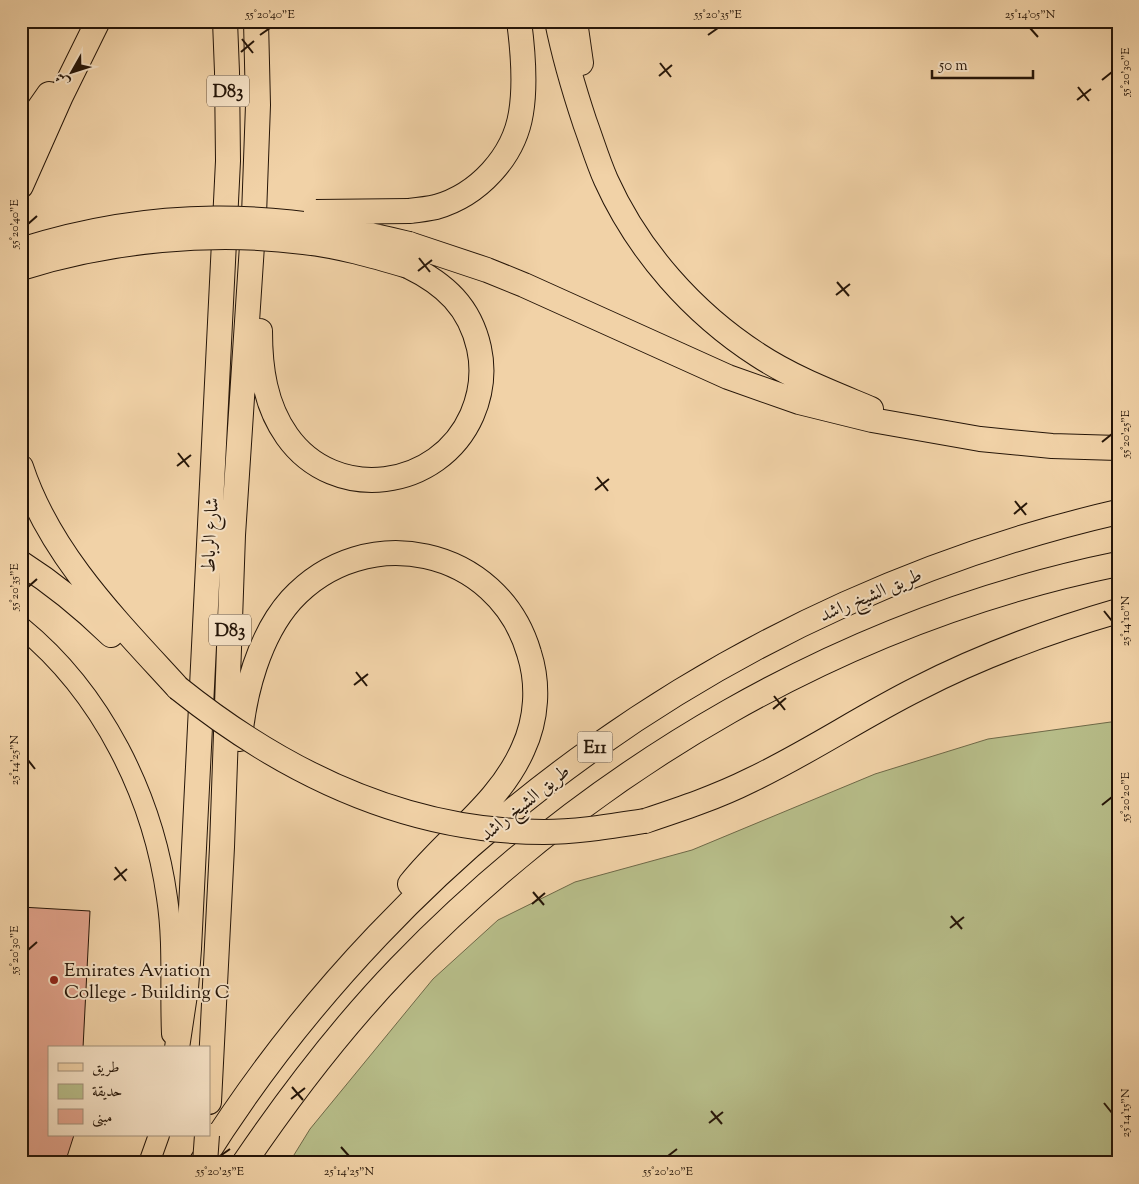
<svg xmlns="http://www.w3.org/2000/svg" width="1139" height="1184" viewBox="0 0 1139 1184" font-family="'Sorts Mill Goudy',Amiri,serif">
  <rect width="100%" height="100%" fill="#f1d2a7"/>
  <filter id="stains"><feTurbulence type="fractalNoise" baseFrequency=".004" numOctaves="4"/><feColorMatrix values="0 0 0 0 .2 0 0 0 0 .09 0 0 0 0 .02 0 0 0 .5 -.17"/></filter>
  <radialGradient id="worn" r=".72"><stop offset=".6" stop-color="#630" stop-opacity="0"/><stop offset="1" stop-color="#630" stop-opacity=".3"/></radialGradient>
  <path fill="#b7bd89" stroke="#6e6948" d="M1118,721v442h-829l21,-34 123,-150 65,-59 77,-38 117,-32 183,-76 113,-35z"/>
  <path fill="#9eb5b2" stroke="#6e756e" d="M419,1158h17l20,5h-50z"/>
  <path fill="#e2a38c" stroke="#251508" d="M21,907l69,4 -7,137h-34v87h25l-9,28h-44z"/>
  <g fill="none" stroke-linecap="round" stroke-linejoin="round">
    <g stroke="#251508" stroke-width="22">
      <path id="primary" d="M21,627c81,66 132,169 146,271 7,45 3,90 5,136
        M149,1163l10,-28"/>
    </g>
    <g stroke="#251508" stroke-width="26">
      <path id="highway" d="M557,21c7,35 17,69 28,102 7,19 13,39 21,57 32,71 87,133 152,175 35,23 75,38 113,54
        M575,21l6,42
        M21,134l28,-40
        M21,186l40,-90 37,-75
        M409,211c9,-1 18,-2 27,-4 42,-12 78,-50 85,-94 5,-30 2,-62 -2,-92
        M409,244l78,26 37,15 204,92 71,25 73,18 108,19 72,7 66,2
        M260,331c0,37 5,74 27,105 48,68 152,54 185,-21 9,-21 12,-44 7,-67 -9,-41 -34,-64 -71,-82
        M21,467c29,88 96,154 157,221
        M21,563c33,21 62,45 90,72
        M240,739c4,-46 19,-103 51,-139 74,-81 207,-53 238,53 10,31 8,66 -6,96 -24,55 -77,89 -113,135
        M645,821c36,-12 72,-24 106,-41 57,-27 110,-63 166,-91 64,-33 132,-58 201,-78
        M177,1048l9,-60 3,-39 39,-788 -1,-89 -2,-51
        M209,1102l13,-255 11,-312 21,-320 4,-110 -2,-84
        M201,1163c204,-327 542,-565 917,-651
        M244,1163c47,-69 98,-136 156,-196 194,-200 444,-347 718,-403"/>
    </g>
    <use href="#primary" stroke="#f1d2a7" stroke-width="20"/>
    <use href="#highway" stroke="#f1d2a7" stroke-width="24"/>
    <g stroke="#251508" stroke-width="26" stroke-linecap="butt">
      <path id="highway-bridge" d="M316,212l93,-1
        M21,250c132,-42 255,-40 388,-6
        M21,268c89,-28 191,-38 283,-26 36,4 70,14 104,24
        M178,688c106,85 227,144 366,144 34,0 68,-6 101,-11
        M205,1163l2,-28"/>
    </g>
    <use href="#highway-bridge" stroke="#f1d2a7" stroke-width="24"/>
  </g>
  <path fill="none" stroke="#251508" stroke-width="2" d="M1030,28l8,9M260,35l10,-7M708,35l10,-7M242,39l11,14M241,52l13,-11M660,63l11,14M659,76l13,-11M1102,80l10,-8M1078,87l11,14M1077,100l14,-11M28,224l9,-8M419,258l11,14M418,271l14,-11M837,282l12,14M836,295l14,-11M1102,442l10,-8M178,453l11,14M177,466l14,-11M597,477l11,14M595,490l14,-11M1015,501l11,14M1014,514l13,-11M28,587l9,-8M1104,611l8,10M356,672l11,14M354,685l14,-11M774,696l11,14M773,709l13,-11M28,760l7,9M1102,805l10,-8M115,867l11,14M114,880l13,-11M533,892l11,13M532,904l13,-11M951,916l11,13M950,928l14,-11M28,950l9,-8M292,1087l11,13M291,1099l14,-11M1104,1103l8,10M711,1111l11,13M709,1123l14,-11M341,1147l8,9M220,1156l10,-7M668,1156l9,-7"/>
  <circle fill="#8f2418" stroke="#f6e2c6" stroke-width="2" cx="54" cy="980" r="5"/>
  <g text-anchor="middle" stroke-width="4" stroke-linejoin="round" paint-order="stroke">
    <g fill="#f6e2c6" stroke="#645241" stroke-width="1">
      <rect x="207" y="75.5" width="42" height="31" rx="4"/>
      <rect x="209" y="614.5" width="42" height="31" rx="4"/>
      <rect x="577.5" y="731.5" width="35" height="31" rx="4"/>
    </g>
    <g font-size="18" font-weight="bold" fill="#251508">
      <text x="228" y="97">D83</text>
      <text x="230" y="636">D83</text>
      <text x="595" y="753">E11</text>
    </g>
    <g font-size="19" fill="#251508" stroke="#f6e2c6">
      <text transform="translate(209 535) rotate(-87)" y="7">شارع الرباط</text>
      <text transform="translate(870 594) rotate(-23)" y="7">طريق الشيخ راشد</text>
      <text transform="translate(524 802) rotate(-39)" y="7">طريق الشيخ راشد</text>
    </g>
    <g font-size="19" fill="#251508" stroke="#f6e2c6" text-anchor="start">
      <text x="64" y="976">Emirates Aviation<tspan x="64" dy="22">College - Building C</tspan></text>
    </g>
  </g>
  <rect width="1139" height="1184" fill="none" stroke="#f1d2a7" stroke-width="55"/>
  <rect x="48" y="1046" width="162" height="90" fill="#f6e2c6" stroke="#a2907a"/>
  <rect x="58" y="1063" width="25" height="8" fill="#f1d2a7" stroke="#a2907a"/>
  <text x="92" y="1072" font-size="15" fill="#251508">طريق</text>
  <rect x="58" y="1084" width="25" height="15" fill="#b7bd89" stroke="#a2907a"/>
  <text x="92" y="1096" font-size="15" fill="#251508">حديقة</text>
  <rect x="58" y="1109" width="25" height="15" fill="#e2a38c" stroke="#a2907a"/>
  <text x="92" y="1122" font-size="15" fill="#251508">مبنى</text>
  <g transform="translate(72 72) rotate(231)" stroke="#f6e2c6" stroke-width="4" paint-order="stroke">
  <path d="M0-4L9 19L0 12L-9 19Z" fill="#251508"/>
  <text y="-8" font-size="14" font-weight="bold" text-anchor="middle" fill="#251508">ش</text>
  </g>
  <path d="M932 70v8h101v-8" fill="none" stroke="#251508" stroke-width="2.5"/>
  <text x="939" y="70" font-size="15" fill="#251508" stroke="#f6e2c6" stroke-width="4" paint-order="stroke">50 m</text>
  <rect x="28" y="28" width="1084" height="1128" fill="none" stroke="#251508" stroke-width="2"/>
  <g font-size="12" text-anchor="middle" fill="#251508">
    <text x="270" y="18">55°20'40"E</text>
    <text x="718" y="18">55°20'35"E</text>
    <text x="1030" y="18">25°14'05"N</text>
    <text transform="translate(1125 72) rotate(-90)" y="4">55°20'30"E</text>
    <text transform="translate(14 224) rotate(-90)" y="4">55°20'40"E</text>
    <text transform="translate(1125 434) rotate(-90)" y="4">55°20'25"E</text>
    <text transform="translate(14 587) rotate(-90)" y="4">55°20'35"E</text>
    <text transform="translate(1125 621) rotate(-90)" y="4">25°14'10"N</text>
    <text transform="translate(14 760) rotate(-90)" y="4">25°14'25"N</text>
    <text transform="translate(1125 797) rotate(-90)" y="4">55°20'20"E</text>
    <text transform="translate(14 950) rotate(-90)" y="4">55°20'30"E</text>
    <text transform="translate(1125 1113) rotate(-90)" y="4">25°14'15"N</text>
    <text x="220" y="1175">55°20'25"E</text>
    <text x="349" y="1175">25°14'25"N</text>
    <text x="668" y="1175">55°20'20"E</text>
  </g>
  <rect width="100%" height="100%" filter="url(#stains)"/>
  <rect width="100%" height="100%" fill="url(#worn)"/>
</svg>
